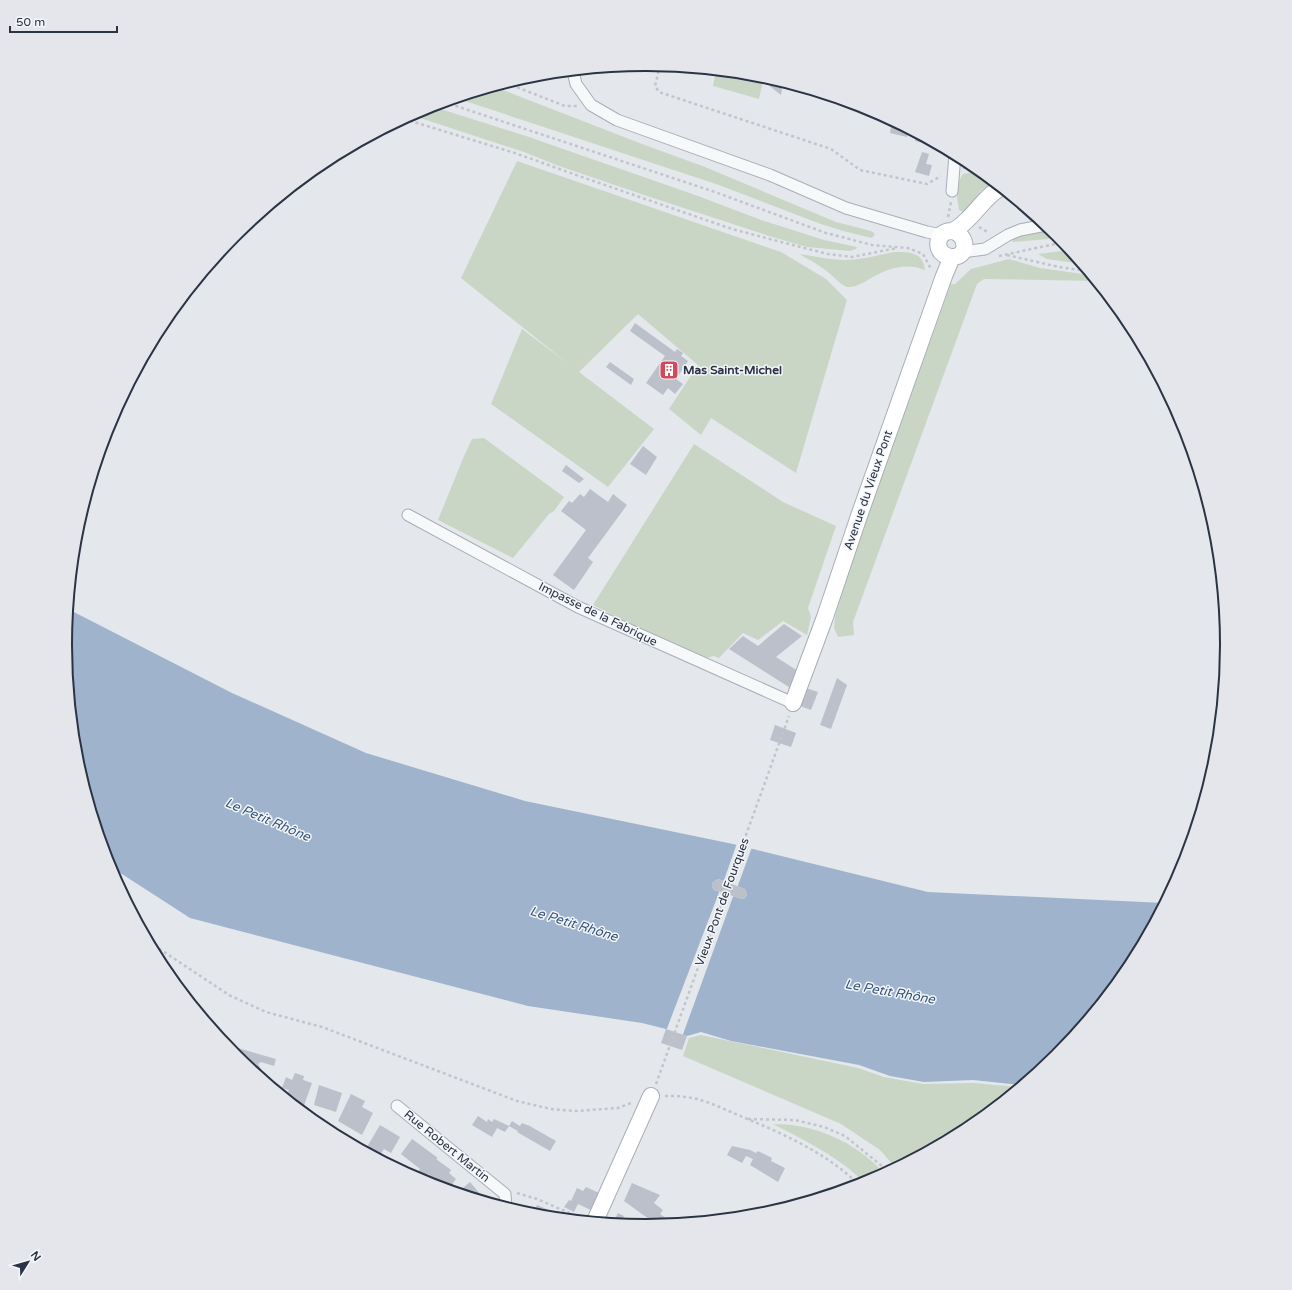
<svg xmlns="http://www.w3.org/2000/svg" width="1292" height="1290" viewBox="0 0 1292 1290" font-family="'Varela Round',sans-serif">
  <rect width="100%" height="100%" fill="#e4e7ec"/>
  <path fill="#c9d6c5" d="M716,71l48,5 -5,23 -46,-13z
    M495,87l147,57 63,23 131,55 35,9 4,3 -3,4 -29,-7 -25,-8 -99,-38 -263,-87z
    M431,106l95,30 172,60 63,24 63,20 33,7 -1,2 -6,2 -43,-4 -38,-11 -122,-40 -88,-30 -35,-14 -113,-37z
    M517,161l264,91 45,27 21,21 -51,173 -85,-55 -10,17 -32,-26 29,-44 -60,-51 -59,58 75,57 -46,58 -117,-83 31,-75 44,33 -105,-84z
    M979,171l15,11 -13,9 -16,22 -6,-3c-2,-15 -5,-22 4,-36z
    M1053,231l7,7 -48,4c5,-10 30,-10 41,-11z
    M1070,250l12,14 -35,-5 -9,-5z
    M894,252c16,0 29,0 31,18 -17,-7 -34,-3 -50,6 -8,4 -18,12 -28,11 -4,-1 -8,-5 -10,-7 -13,-12 -23,-18 -38,-26 15,2 31,6 46,6 17,0 33,-5 49,-8z
    M1009,259l31,9 50,7 6,6 -112,-2 -7,5 -124,338 1,13 -16,2 -4,-9 1,-11 17,-57 99,-276h4l16,-15z
    M484,438l80,59 -10,14 -5,3 -36,44 -75,-38 26,-64 8,-17z
    M694,444l89,58 53,24 -28,82 3,9 -4,18 -24,-14 -25,19 -15,-7 -24,25 -5,-2 -12,3 -109,-54z
    M701,1035l157,33 26,9 39,7 51,-1 44,4 -49,41 -74,39 -15,-17 -39,-26 -158,-68 6,-18z
    M773,1124c43,0 82,18 111,49l-19,10c-26,-26 -59,-42 -92,-59z"/>
  <path fill="#9fb4cc" fill-rule="evenodd" d="M68,609l164,84 134,60 159,48 208,43 195,48 236,11 -35,65 -72,88 -36,29 -48,-5 -49,2 -34,-6 -31,-11 -128,-24 -30,-9 -14,4 -21,-7 -24,-6 -114,-17 -338,-88 -82,-53 -32,-107 -11,-113zM718,879l27,10 2,6 -2,3 -3,1 -28,-9 -2,-3v-4z"/>
  <path fill="#e4e7ec" d="M737,843l15,4 -15,41 -14,-5z
    M720,890l14,4 -52,143 -16,-6z"/>
  <path fill="#bbc0ca" d="M768,78l15,4 -2,13 -14,-11z
    M892,121l16,9 -1,7 -17,-4z
    M917,134l24,13v1l-26,-7z
    M922,152l7,2 -3,10 6,1 -3,11 -14,-4z
    M962,158l7,4 6,5 -12,2 -2,-10z
    M635,323l40,29 2,-3 6,4 -2,3 7,5 -12,18 7,5 -8,10 -7,-6 -5,7 -17,-12 19,-27 -35,-25z
    M610,362l24,17 -3,6 -25,-18z
    M643,446l14,11 -11,18 -16,-11z
    M566,465l18,14 -5,4 -17,-12z
    M590,489l18,13 5,-8 14,11 -39,53 5,4 -19,28 -21,-15 33,-45 -25,-19 8,-10 3,2 8,-9 4,3z
    M784,624l18,12 -26,21 22,14 -6,18 -63,-40 14,-13 15,10z
    M837,678l10,7 -16,44 -11,-4z
    M806,688l12,4 -7,18 -11,-4z
    M775,725l21,8 -5,14 -21,-7z
    M718,879l27,10 2,6 -2,3 -3,1 -28,-9 -2,-3v-4z
    M666,1029l21,7 -5,14 -21,-7z
    M238,1048l38,11 -2,7 -13,-4 -3,2 9,15 -2,1 -29,-24z
    M295,1073l9,3 -1,4 9,3 -10,28 -7,-6 1,-2 -6,-2 1,-4 -4,-2 2,-5 -7,-2 4,-11 6,3z
    M319,1085l23,8 -6,19 -22,-7z
    M351,1094l14,7 -3,6 11,6 -11,22 -24,-14z
    M478,1116l9,6 1,-3 4,3 2,-3 15,7 -4,6 -8,-4 -5,9 -20,-12z
    M512,1121l8,5 2,-3 5,2h1l28,16 -6,10 -33,-19 1,-1 -9,-5z
    M380,1125l20,12 -9,16 -7,-4 -4,6 -13,-8z
    M412,1139l26,19 -2,1 15,11 -2,3 7,6 -6,8 -8,-6 -2,2 -12,-9 -6,7 -7,-5 5,-7 -19,-15z
    M732,1146l18,4 6,3 2,-2 14,7 -1,3 14,7 -7,14 -28,-17 3,-6 -7,-3 -4,7 -15,-8z
    M470,1182l11,13 -3,3 -20,-6z
    M632,1183l28,12 -6,8 9,7 -3,4 7,5 -4,5 -6,1 -33,-24z
    M586,1187l13,6 -8,17 -13,-6 -4,8 -10,-5 5,-7 2,1 6,-13 6,3z
    M537,1205l17,7 11,6 -33,-3z
    M618,1213l6,3 -4,7h-7z"/>
  <g fill="none" stroke-linecap="round" stroke-linejoin="round">
    <g stroke="#a9aeb7" stroke-width="13">
      <path id="street" d="M573,71l3,13 15,21 26,15 153,55 76,33 81,24 15,3
        M952,191l3,-36
        M962,252l23,-3 23,-14 12,-5 26,-5
        M408,515l170,92 215,96
        M397,1106l108,88 1,13"/>
    </g>
    <g stroke="#a9aeb7" stroke-width="18">
      <path id="secondary" d="M953,231c15,5 16,26 -1,26 -4,0 -8,-2 -11,-5 -5,-7 -3,-17 5,-20 2,-1 4,-1 6,-1 5,-2 12,-8 15,-11 12,-11 19,-24 33,-32
        M793,703l32,-86 34,-101 85,-240 8,-19
        M595,1221l56,-125"/>
    </g>
    <path stroke="#c2c5cb" stroke-width="2.5" stroke-dasharray="3 3" stroke-linecap="butt" d="M660,65l-5,21 4,6 172,57 29,21 67,14 14,-8
      M506,83l59,23h12
      M444,102l271,90 111,41 46,12 36,3 15,6 8,15
      M404,119l111,34 64,23 153,53 76,20 20,5 24,3 45,-9
      M948,217l3,-15
      M979,227l10,6
      M1007,255l52,12 28,4
      M999,256l56,-12h10
      M149,942l80,53 37,17 56,15 195,74 34,8 25,2 42,-3 13,-5
      M656,1084l133,-368
      M665,1096c7,0 14,0 21,1 18,2 35,11 52,18 43,18 88,37 121,70
      M748,1119l47,1 29,7 21,9 43,35
      M517,1193l20,6 44,19"/>
    <use href="#street" stroke="#f7f8fa" stroke-width="11"/>
    <use href="#secondary" stroke="#fff" stroke-width="16"/>
  </g>
  <defs>
    <g id="building-square" transform="scale(1)"><rect x="-9" y="-9" width="18" height="18" rx="4" fill="#d1495b" stroke="#f4f6f9"/><path d="M-4-6H4V6H1V3H-1V6H-4ZM-2.5-4.3h1.7v1.8h-1.7ZM.8-4.3h1.7v1.8H.8ZM-2.5-1h1.7V.8h-1.7ZM.8-1h1.7V.8H.8Z" fill="#fff"/></g>
  </defs>
  <g fill-rule="evenodd">
    <use href="#building-square" x="669" y="370"/>
  </g>
  <g text-anchor="middle" stroke-width="3" stroke-linejoin="round" paint-order="stroke">
    <g font-size="12" font-weight="bold" fill="#2b3445" stroke="#f4f6f9" text-anchor="start">
      <text x="683" y="374">Mas Saint-Michel</text>
    </g>
    <g font-size="12" fill="#2b3445" stroke="#f4f6f9">
      <text transform="translate(868 490) rotate(-71)" y="4">Avenue du Vieux Pont</text>
      <text transform="translate(598 614) rotate(26)" y="4">Impasse de la Fabrique</text>
      <text transform="translate(722 902) rotate(-70)" y="4">Vieux Pont de Fourques</text>
      <text transform="translate(447 1146) rotate(39)" y="4">Rue Robert Martin</text>
    </g>
    <g font-size="13" font-style="italic" fill="#34527a" stroke="#f4f6f9">
      <text transform="translate(268 819) rotate(23)" y="5">Le Petit Rhône</text>
      <text transform="translate(574 923) rotate(17)" y="5">Le Petit Rhône</text>
      <text transform="translate(890 991) rotate(10)" y="5">Le Petit Rhône</text>
    </g>
  </g>
  <path d="M0 0H1292V1290H0ZM72 645a574 574 0 1 1 1148 0a574 574 0 1 1-1148 0Z" fill="#e4e6eb" fill-rule="evenodd"/>
  <path fill="none" stroke="#2b3445" stroke-width="2" d="M72 645a574 574 0 1 1 1148 0a574 574 0 1 1-1148 0Z"/>
  <g transform="translate(28 1262) rotate(53)" stroke="#f4f6f9" stroke-width="3" paint-order="stroke">
  <path d="M0-3L7 15L0 10L-7 15Z" fill="#2b3445"/>
  <text y="-6" font-size="11" font-weight="bold" text-anchor="middle" fill="#2b3445">N</text>
  </g>
  <path d="M10 26v6h107v-6" fill="none" stroke="#2b3445" stroke-width="2"/>
  <text x="16" y="26" font-size="12" fill="#2b3445" stroke="#f4f6f9" stroke-width="3" paint-order="stroke">50 m</text>
</svg>
